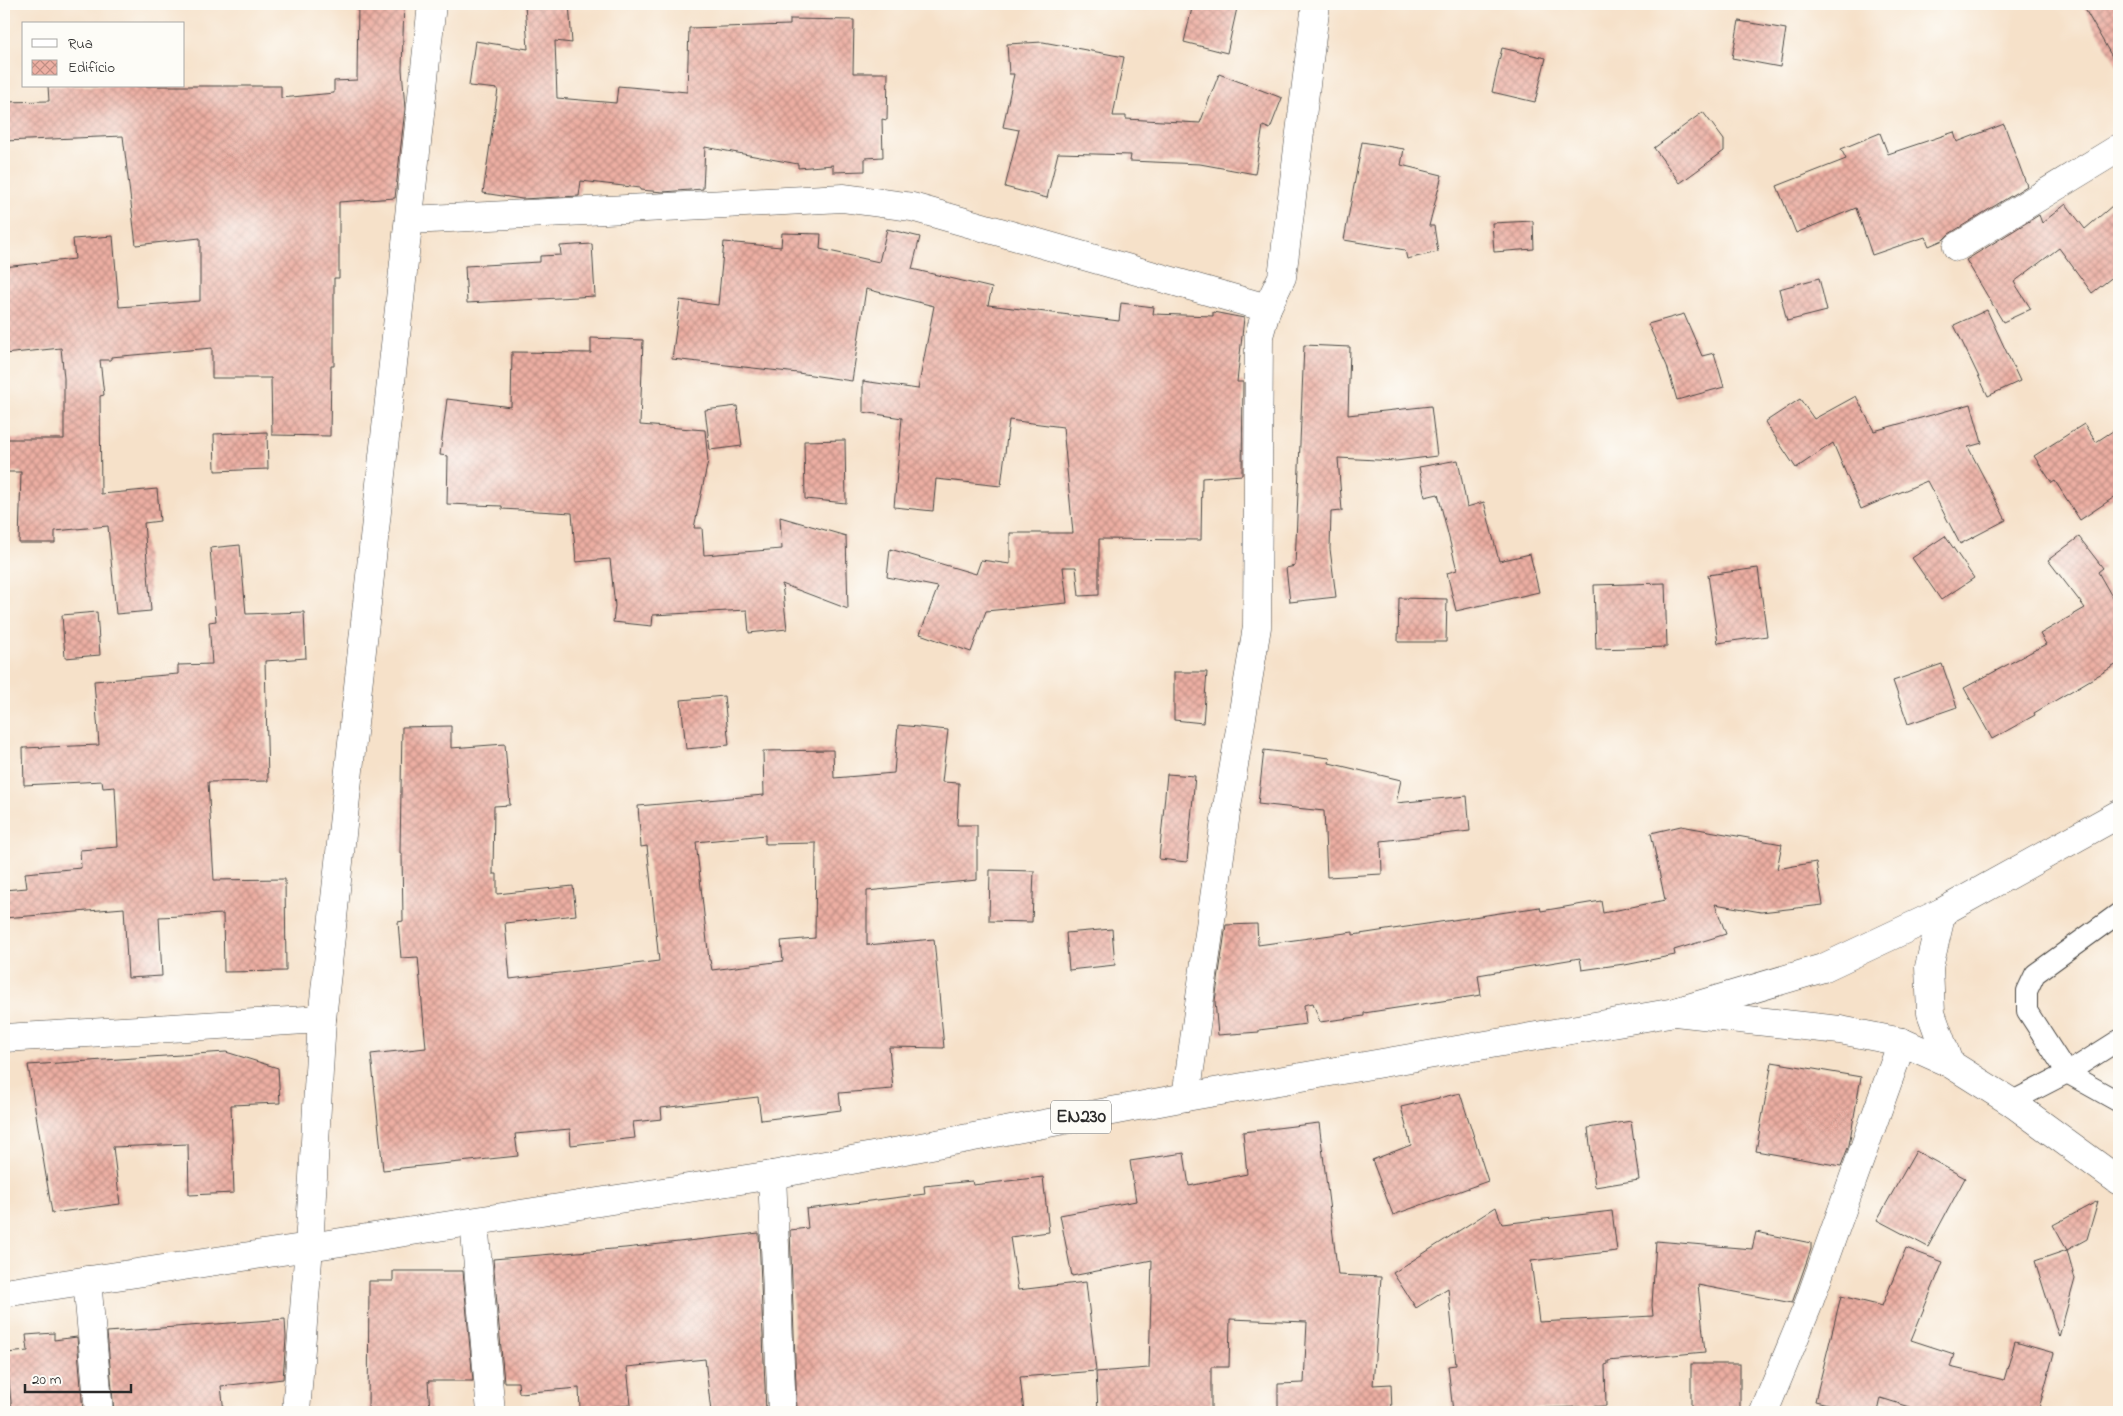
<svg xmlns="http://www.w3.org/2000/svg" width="2123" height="1416" font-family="'Indie Flower',sans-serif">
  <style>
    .building { fill: url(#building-cross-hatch); fill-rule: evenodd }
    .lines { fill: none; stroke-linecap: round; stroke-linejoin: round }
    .service-casing { stroke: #494643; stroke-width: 22 }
    .minor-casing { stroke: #494643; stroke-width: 29 }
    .tertiary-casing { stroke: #494643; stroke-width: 29 }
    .secondary-casing { stroke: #494643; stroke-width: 29 }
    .primary-casing { stroke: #494643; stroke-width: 29 }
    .service { stroke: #fff; stroke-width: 20 }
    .minor { stroke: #fff; stroke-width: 28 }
    .tertiary { stroke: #fff; stroke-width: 28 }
    .secondary { stroke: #fff; stroke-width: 28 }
    .primary { stroke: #fff; stroke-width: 28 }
    .labels { text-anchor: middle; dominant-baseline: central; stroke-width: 4; stroke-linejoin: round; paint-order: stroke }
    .shield { fill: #fdfcf7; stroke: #6a6a68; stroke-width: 1 }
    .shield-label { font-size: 19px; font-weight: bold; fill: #2b2b2b }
  </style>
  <defs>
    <pattern id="building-cross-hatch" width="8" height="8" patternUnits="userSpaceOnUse" patternTransform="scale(1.25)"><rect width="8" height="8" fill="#edafa3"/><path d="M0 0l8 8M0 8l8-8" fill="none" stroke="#c08f85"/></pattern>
  </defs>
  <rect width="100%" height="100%" fill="#fdfcf7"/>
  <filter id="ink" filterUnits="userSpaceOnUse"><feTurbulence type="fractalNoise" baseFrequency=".02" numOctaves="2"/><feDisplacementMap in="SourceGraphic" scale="10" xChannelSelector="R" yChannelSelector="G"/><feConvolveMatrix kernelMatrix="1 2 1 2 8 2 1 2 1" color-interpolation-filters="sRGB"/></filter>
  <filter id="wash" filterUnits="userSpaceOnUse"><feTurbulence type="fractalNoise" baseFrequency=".0096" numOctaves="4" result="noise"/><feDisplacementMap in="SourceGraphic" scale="20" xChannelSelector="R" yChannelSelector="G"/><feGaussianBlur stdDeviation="1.12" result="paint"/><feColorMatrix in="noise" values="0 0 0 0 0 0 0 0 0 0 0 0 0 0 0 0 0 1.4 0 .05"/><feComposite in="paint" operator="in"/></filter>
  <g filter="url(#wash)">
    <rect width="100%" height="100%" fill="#f6e1c9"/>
    <g id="blocks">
      <g class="building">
        <polygon points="358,4 404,4 402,69 405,109 395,198 339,202 339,278 334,278 334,366 331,366 330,436 272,435 271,378 212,378 212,348 111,357 111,360 100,360 104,395 100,396 101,494 157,489 160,521 144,523 151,611 116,614 108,526 55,531 55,543 19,543 21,472 4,472 4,439 64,439 64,378 61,348 4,354 4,267 75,259 73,239 113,236 119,307 200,301 200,238 136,245 123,136 4,141 4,102 49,101 48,86 281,86 281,98 334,93 334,81 357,80"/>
        <polygon points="525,4 569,4 572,43 555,41 557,98 616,103 618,86 687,92 689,28 790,25 790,19 854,20 853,73 888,73 887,120 882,119 883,157 865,158 865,171 833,172 833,165 798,168 798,164 705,147 703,189 663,192 640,190 640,188 581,181 579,196 522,199 483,193 498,89 469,86 475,41 528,49"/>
        <polygon points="1193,4 1219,4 1237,8 1227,53 1184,42"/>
        <polygon points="2082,4 2119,4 2119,69"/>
        <polygon points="1739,21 1786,29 1780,67 1732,58"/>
        <polygon points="1043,42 1124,57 1113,116 1126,116 1126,119 1200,123 1219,74 1282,98 1270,129 1263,126 1255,174 1200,164 1130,161 1131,155 1058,153 1047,198 1005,187 1019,130 1003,127 1014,74 1009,74 1007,44"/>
        <polygon points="1502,48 1546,58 1535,102 1492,92"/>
        <polygon points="1703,112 1724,140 1724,151 1680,183 1654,148"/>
        <polygon points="2004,124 2027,186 1949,234 1943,240 1929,246 1925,237 1872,255 1856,208 1796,233 1777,186 1846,159 1841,149 1880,133 1888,154 1954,132 1957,142"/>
        <polygon points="1362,142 1404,149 1401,165 1442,175 1429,226 1434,226 1438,252 1407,259 1405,250 1344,240"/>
        <polygon points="2119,200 2119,272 2092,293 2059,248 2014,282 2031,309 2003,322 1966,260 2039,215 2042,223 2066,204 2085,229"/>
        <polygon points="1533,221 1534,249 1494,252 1492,223"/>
        <polygon points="887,229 920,237 912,269 992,288 988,305 1119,321 1121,303 1154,307 1153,314 1213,316 1213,312 1244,318 1237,382 1243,382 1242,475 1202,478 1201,540 1099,539 1099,595 1079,596 1076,567 1063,567 1067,603 986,611 971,652 920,634 938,587 887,577 890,549 976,574 981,560 1010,564 1010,533 1073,533 1063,427 1009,420 1001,486 936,479 933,511 894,507 902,418 863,412 863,381 918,389 934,306 866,289 852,381 798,373 672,359 680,300 718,305 724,242 781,247 782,233 821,234 820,249 879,262"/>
        <polygon points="592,244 595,296 467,303 465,266 540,262 540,256 561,255 560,246"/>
        <polygon points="1819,278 1827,311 1787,321 1779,289"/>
        <polygon points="1987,310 2020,381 1988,396 1954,325"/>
        <polygon points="1684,314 1702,356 1714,353 1724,387 1677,400 1667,366 1648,324"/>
        <polygon points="591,338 643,340 640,425 705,430 708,461 694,528 702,528 704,555 782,549 780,517 846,536 848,609 782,584 787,629 749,633 747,610 653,615 652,626 613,622 615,606 610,559 576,562 572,513 502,509 502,506 447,504 448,456 440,455 447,399 511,407 512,352 591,353"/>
        <polygon points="1304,345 1350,347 1348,415 1431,406 1437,456 1396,461 1338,458 1342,511 1331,512 1330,549 1336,597 1290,602 1286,568 1295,566"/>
        <polygon points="1856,396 1874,431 1971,404 1982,443 1968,447 2006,520 1960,544 1927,481 1861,509 1833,443 1796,468 1765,422 1800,399 1814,419"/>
        <polygon points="737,406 742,446 710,450 705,410"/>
        <polygon points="2084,424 2096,442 2119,427 2119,494 2080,520 2055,481 2052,483 2034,456"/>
        <polygon points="267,432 268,469 215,471 214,434"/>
        <polygon points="845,440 846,503 805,499 804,441"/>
        <polygon points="1458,460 1467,507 1484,502 1499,561 1530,554 1539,592 1456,611 1447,573 1457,570 1438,494 1425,497 1419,467"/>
        <polygon points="1945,536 1974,578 1941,600 1912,558"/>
        <polygon points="2079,537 2103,568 2098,572 2119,609 2119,663 2034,713 2035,715 1992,739 1964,688 2046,644 2040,634 2085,608 2048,560"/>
        <polygon points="240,545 246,614 304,612 306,658 265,661 268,781 208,782 214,880 285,879 286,971 224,972 223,914 159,917 162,976 128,978 124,908 4,918 4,890 27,888 25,873 81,868 80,850 118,847 115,787 103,788 102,781 24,785 23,748 99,745 94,681 178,674 178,665 212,664 209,622 216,621 210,548"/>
        <polygon points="1758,568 1767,636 1718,643 1708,575"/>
        <polygon points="1665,583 1667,647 1596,649 1594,585"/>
        <polygon points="1399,598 1447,599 1446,642 1398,642"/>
        <polygon points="97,612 100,655 65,658 62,615"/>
        <polygon points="1942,664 1957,707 1908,724 1893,681"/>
        <polygon points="1174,672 1207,672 1203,723 1174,720"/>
        <polygon points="724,696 729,745 686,749 681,700"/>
        <path d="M 898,725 L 948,730 L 942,782 L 959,783 L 957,825 L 977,825 L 977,880 L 867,891 L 867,945 L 934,939 L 944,1048 L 889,1047 L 893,1089 L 839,1093 L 841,1110 L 761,1120 L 758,1097 L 661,1108 L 662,1119 L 633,1122 L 635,1138 L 571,1145 L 570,1129 L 515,1134 L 518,1156 L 383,1170 L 371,1054 L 426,1048 L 418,957 L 401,958 L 398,922 L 403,921 L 402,853 L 400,853 L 402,727 L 451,726 L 451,748 L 505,744 L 510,805 L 494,806 L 493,874 L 497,874 L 497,894 L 573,886 L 576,915 L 505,923 L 510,979 L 659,961 L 647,846 L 641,847 L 638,806 L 764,795 L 763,751 L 833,750 L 834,778 L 894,773 ZM 765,835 L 765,844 L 816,843 L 815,938 L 781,941 L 783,961 L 712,970 L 710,960 L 709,960 L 696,842 Z"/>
        <polygon points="1264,750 1330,758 1329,763 1401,780 1396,803 1467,796 1470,831 1381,841 1382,874 1327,877 1324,811 1258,804"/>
        <polygon points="1167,774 1195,776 1187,862 1159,859"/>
        <polygon points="1681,826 1782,844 1777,869 1816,862 1823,905 1761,912 1715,904 1726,934 1674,950 1675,955 1625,965 1624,964 1582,970 1580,958 1478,975 1481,995 1364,1013 1364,1016 1320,1022 1313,1003 1304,1005 1306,1024 1259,1030 1259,1032 1218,1035 1215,1001 1226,925 1257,924 1258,945 1353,932 1353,935 1540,907 1541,911 1601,901 1603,913 1665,900 1651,833"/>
        <polygon points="990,870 1034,871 1032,922 989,921"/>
        <polygon points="1112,929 1115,965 1069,970 1066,933"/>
        <polygon points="226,1052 278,1068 280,1103 231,1105 234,1193 189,1195 188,1144 113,1147 120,1204 52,1213 28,1065"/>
        <polygon points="1772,1062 1861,1077 1849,1145 1841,1166 1756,1151"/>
        <polygon points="1460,1093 1488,1181 1393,1215 1372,1160 1411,1145 1401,1107"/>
        <polygon points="1631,1121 1639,1180 1595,1187 1588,1128"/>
        <polygon points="1319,1123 1338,1275 1381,1277 1373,1385 1391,1384 1392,1412 1278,1412 1278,1384 1304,1383 1307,1322 1230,1319 1229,1367 1211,1367 1211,1412 1157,1412 1157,1408 1098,1411 1096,1372 1149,1368 1152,1260 1072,1276 1060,1215 1136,1201 1130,1161 1184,1153 1189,1186 1247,1174 1243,1132"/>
        <polygon points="1916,1151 1965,1178 1928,1247 1877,1220"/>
        <polygon points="1043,1177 1049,1232 1010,1237 1018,1290 1086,1282 1096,1371 1020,1377 1024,1412 797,1412 790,1230 808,1228 806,1209 925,1194 924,1186 972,1181 973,1185"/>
        <polygon points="2098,1201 2087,1239 2067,1250 2053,1225"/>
        <polygon points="1496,1207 1502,1224 1612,1211 1617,1251 1531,1261 1539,1322 1653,1316 1652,1305 1656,1241 1752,1249 1756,1232 1811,1243 1811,1249 1792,1303 1698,1285 1705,1352 1608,1361 1608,1364 1605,1365 1606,1406 1522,1409 1522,1412 1453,1412 1448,1366 1456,1365 1448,1288 1416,1308 1393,1273"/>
        <polygon points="759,1233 766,1412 711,1412 705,1359 627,1367 631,1405 580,1409 579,1388 519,1393 518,1382 504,1382 493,1259 625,1248"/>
        <polygon points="1906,1248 1943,1262 1911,1340 1954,1354 1950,1367 2004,1380 2015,1342 2054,1353 2038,1412 1926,1412 1881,1398 1878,1412 1863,1412 1815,1401 1841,1296 1882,1306"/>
        <polygon points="2067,1250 2075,1279 2059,1337 2035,1261"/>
        <polygon points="393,1271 463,1271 473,1381 428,1381 430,1412 368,1412 369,1281 393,1281"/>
        <polygon points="285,1319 286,1338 283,1379 221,1386 224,1412 114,1412 107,1332"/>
        <polygon points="54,1333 54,1340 77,1337 83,1412 12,1412 6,1353 28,1351 26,1335"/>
        <rect x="1691" y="1364" width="49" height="46"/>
      </g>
    </g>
  </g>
  <g filter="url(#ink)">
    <use href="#blocks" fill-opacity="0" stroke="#494643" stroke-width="1"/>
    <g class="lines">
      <g class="service-casing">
        <g id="service">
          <polyline points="2119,913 2035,974 2027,991 2027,1011 2067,1073 2119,1102"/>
          <polyline points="2011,1102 2067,1073 2119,1040"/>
        </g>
      </g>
      <g class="minor-casing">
        <g id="minor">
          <polyline points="410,220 843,198 912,207 1267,308"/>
          <polyline points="1957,247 2119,148"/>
          <polyline points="4,1038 322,1019"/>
          <polyline points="1186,1097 1226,813 1257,627 1259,336 1267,308 1282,277 1316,4"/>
          <polyline points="772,1175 782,1412"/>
          <polyline points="474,1222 491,1412"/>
          <polyline points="87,1280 99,1412"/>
          <polyline points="296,1412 309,1247"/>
          <polyline points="1764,1412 1807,1308 1902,1042"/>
        </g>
      </g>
      <g class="tertiary-casing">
        <polyline id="tertiary" points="309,1247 322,1019 432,4"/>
      </g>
      <g class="secondary-casing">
        <polyline id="secondary" points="1675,1012 1840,1030 1902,1042 1949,1063 2011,1102 2119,1181"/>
      </g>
      <g class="primary-casing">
        <g id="primary">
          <polyline points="1942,912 1929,967 1931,1013 1949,1063"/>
          <polyline points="4,1293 309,1247 772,1175 1186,1097 1675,1012 1823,968 1942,912 2119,814"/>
        </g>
      </g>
      <use href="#service" class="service"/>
      <use href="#minor" class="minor"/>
      <use href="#tertiary" class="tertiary"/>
      <use href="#secondary" class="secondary"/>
      <use href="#primary" class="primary"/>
    </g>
  </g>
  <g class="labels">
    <rect class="shield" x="1051" y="1100.5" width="60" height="33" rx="4"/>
    <g class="shield-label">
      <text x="1081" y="1117">EN230</text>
    </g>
  </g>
  <rect width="2123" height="1416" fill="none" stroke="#fdfcf7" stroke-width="20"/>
  <rect x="22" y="22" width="162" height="65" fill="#fdfcf7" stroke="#a9a8a5"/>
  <rect x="32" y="39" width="25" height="8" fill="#ffffff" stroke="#a9a8a5"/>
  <text x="68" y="48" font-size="15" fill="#2b2b2b">Rua</text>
  <rect x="32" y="60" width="25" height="15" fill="url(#building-cross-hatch)" stroke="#a9a8a5"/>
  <text x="68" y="72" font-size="15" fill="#2b2b2b">Edifício</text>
  <path d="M25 1384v8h106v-8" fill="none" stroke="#2b2b2b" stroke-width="2.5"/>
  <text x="32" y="1384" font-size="15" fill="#2b2b2b" stroke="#fdfcf7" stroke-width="4" paint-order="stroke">20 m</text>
</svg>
